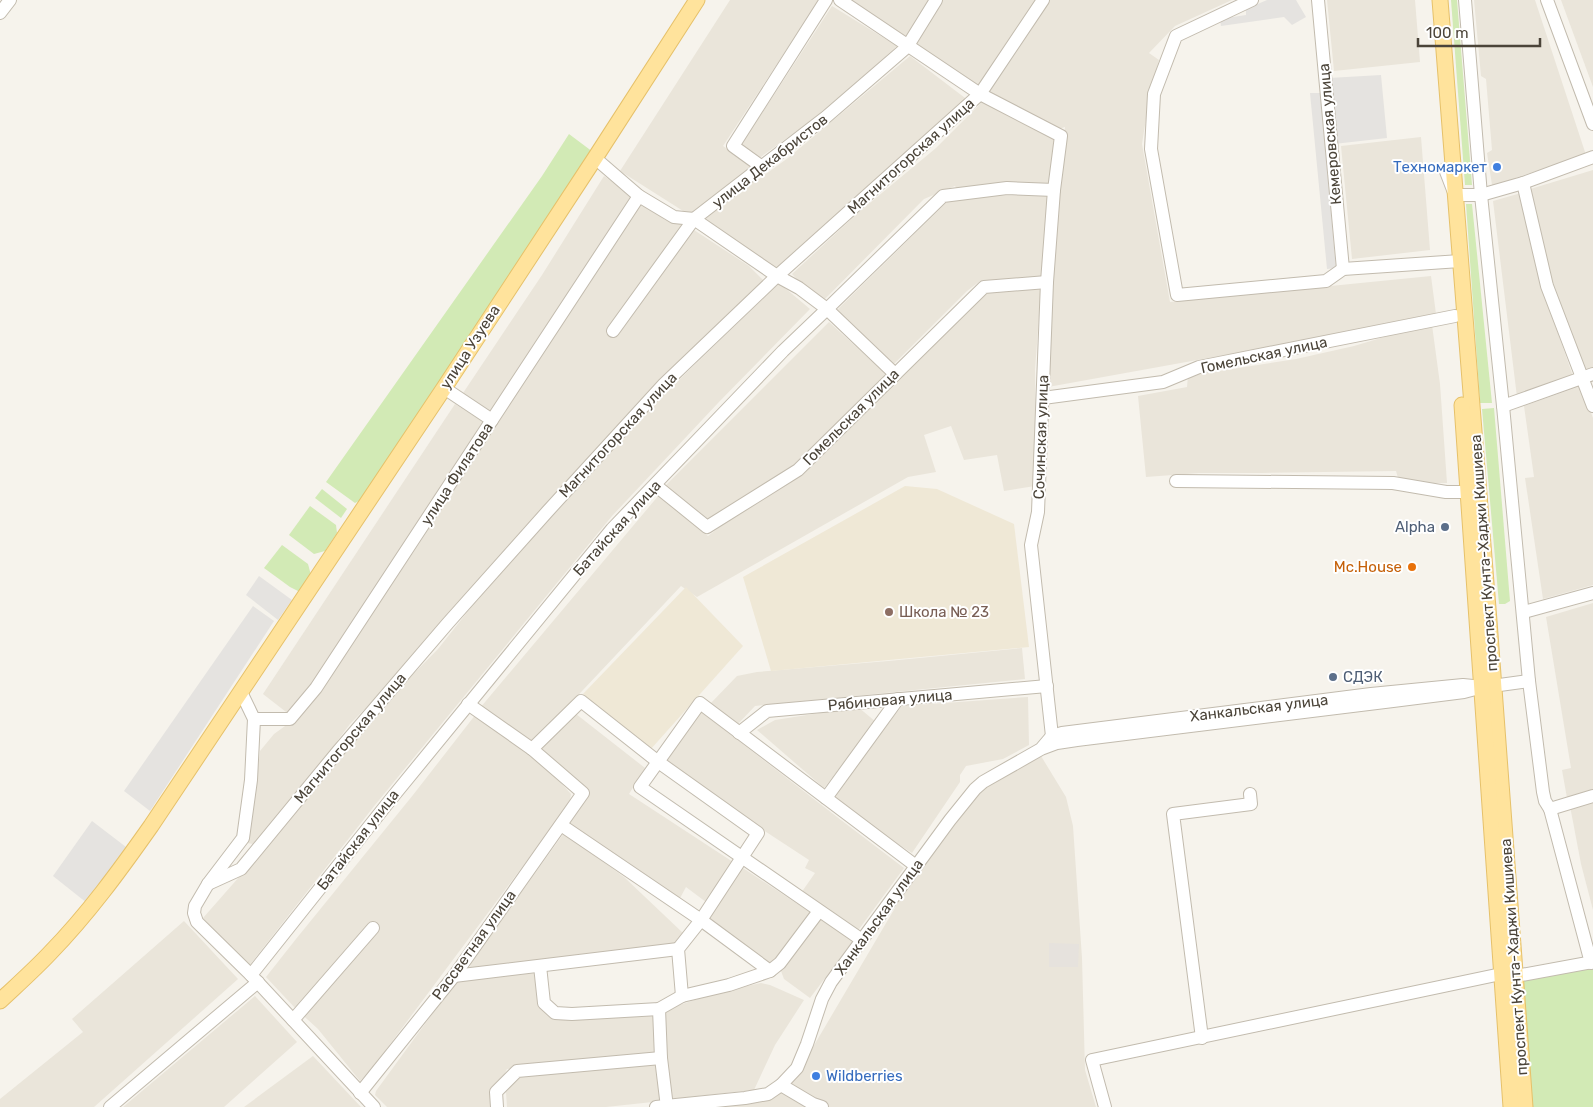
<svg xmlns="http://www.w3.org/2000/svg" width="1593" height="1107" font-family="Rubik,sans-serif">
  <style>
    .residential { fill: #eae5da }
    .industrial { fill: #e6e2dd }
    .education { fill: #efe8d6 }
    .green { fill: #d2eab5 }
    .parking { fill: #e5e3e0 }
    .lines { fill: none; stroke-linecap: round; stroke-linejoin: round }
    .minor-casing { stroke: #c2bbae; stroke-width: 14 }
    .major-casing { stroke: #e6c16a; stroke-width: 17 }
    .minor { stroke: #fff; stroke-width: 12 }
    .major { stroke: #ffe39c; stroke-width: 15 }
    .shop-dot { fill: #3f7fe0; stroke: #fff; stroke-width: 2 }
    .service-dot { fill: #5c6f8a; stroke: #fff; stroke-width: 2 }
    .food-dot { fill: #e8710a; stroke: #fff; stroke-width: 2 }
    .education-dot { fill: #8d6e63; stroke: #fff; stroke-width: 2 }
    .labels { text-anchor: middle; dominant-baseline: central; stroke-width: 4; stroke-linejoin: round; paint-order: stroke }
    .street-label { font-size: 15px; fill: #4b4439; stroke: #fff }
    .shop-label { font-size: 15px; fill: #366cbe; stroke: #fff; text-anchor: end }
    .service-label { font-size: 15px; fill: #4e5e75; stroke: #fff; text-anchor: end }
    .food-label { font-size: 15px; fill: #c56008; stroke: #fff; text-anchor: end }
    .education-label { font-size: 15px; fill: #785e54; stroke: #fff; text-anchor: start }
  </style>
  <rect width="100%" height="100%" fill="#f6f3ec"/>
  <g class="residential">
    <polygon points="730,0 819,0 723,146 753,166 715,195 691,216 620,171"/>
    <polygon points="849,0 929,0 906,38"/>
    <polygon points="943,0 1037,0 980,87 915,43"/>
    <polygon points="1050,0 1232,0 1175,26 1149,53 1159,60 1150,93 1142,144 1170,302 1431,276 1436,314 1380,327 1048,387 1053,268 1065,127 1056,130 1048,188 957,189 955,186 924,199 824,300 806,289 792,274 859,212 936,148 979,105"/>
    <polygon points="1327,0 1415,0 1420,62 1334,71"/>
    <polygon points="1474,0 1535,0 1586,155 1515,178 1511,181 1492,185 1487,153 1492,150 1486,79 1481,76"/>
    <polygon points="1561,0 1593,0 1593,87"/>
    <polygon points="832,6 897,46 864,76 808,123 758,159 740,145 770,101"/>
    <polygon points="910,56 969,101 777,272 702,220 757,177 759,179 788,158"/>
    <polygon points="1421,137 1430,250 1352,259 1341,146"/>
    <polygon points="1593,170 1593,370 1584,373 1555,298 1527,190"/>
    <polygon points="604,176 635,197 491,416 461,396 542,275"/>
    <polygon points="1521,193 1540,282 1574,379 1517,397 1493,201"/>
    <polygon points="1048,195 1042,277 980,281 967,291 893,365 836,311 950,199 957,196"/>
    <polygon points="641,200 665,220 682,223 694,230 749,266 763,280 677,364 616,427 586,460 560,493 391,683 350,724 259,845 247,843 255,795 260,751 274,734 292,721 344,654 415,550"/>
    <polygon points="779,283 810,309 718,403 612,516 375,805 249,966 214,932 203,918 269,843 366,722 438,649 480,596 612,445"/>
    <polygon points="1041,289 1035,370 1036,453 1035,486 1004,491 997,455 964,460 951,426 924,435 936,472 908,477 697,597 681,586 534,742 526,737 523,740 480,708 659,495 708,536 848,427 919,360 989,291"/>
    <polygon points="829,322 886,374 795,466 710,521 697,513 665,486"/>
    <polygon points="1432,325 1440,384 1447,483 1433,483 1398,478 1396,471 1261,473 1199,473 1146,477 1138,396 1187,387 1188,376 1296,359 1354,346 1411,329"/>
    <polygon points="1581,386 1593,418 1593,585 1543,599 1525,478 1534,477 1524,406"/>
    <polygon points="455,404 482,421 482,425 428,513 290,715 263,694"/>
    <polygon points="1593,603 1593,791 1567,798 1562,770 1571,768 1546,617"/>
    <polygon points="1022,648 1025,679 755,706 736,726 710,704 737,676 757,672 888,661"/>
    <polygon points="1028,697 1029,745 1003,759 966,766 960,775 960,782 912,853 865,823 831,797 902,706"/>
    <polygon points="858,707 876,722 824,788 757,730 775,720"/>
    <polygon points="700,711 841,820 904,868 857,932 801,893 815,873 805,868 809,860 745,818 665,760"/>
    <polygon points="476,714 548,769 571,794 570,800 546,835 373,1067 360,1081 318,1029 296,1009 266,977 296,939 413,795"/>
    <polygon points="576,714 645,768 629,794 733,862 706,902 686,887 679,900 569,823 590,793 545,755 542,747"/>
    <polygon points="1041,756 1066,797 1073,826 1082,958 1085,1070 1096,1107 656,1107 745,1098 793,1081 915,874 941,844 983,787"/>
    <polygon points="1593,800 1593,910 1581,864 1570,806"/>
    <polygon points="564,833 624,877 683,933 676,944 480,969 470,967 471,962"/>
    <polygon points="740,866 853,941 810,998 784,979 781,971 710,923 713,907"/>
    <polygon points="184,921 238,979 94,1107 0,1107 0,1099 83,1032 72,1019"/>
    <polygon points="537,973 542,1004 553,1020 656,1016 659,1055 507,1069 500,1083 492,1107 387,1107 375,1095 376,1091 457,980"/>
    <polygon points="761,983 770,985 804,1000 775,1045 754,1090 670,1099 663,1016 667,1009 719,992"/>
    <polygon points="255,996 297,1042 224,1107 123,1107"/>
    <polygon points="313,1056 361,1107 244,1107"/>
    <polygon points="659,1061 662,1101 606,1107 507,1107 506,1092 520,1075"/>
  </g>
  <polygon class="industrial" points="1049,943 1079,944 1078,967 1049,967"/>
  <g class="education">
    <polygon points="905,486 937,489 1014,524 1029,647 771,671 743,577"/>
    <polygon points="686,587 743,646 650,750 583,694"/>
  </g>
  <g class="green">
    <polygon points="1451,0 1457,0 1472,185 1465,185"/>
    <polygon points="569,134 593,152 367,497 355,503 326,482 542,176"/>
    <polygon points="1466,204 1472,204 1492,403 1480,403"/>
    <polygon points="1494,408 1510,601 1505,604 1499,604 1482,409"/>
    <polygon points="322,489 347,509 341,518 315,498"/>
    <polygon points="310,506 336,525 337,533 325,551 314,554 289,535"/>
    <polygon points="282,545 308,564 312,579 302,593 290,587 264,568"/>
    <polygon points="1593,966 1593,1107 1529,1107 1521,984 1527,979"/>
  </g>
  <g class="parking">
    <polygon points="1267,0 1296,0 1306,17 1292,25 1284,17 1221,26 1220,19 1246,15 1246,9"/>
    <polygon points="1381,75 1387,138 1334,144 1329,78"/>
    <polygon points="1310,93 1320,93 1336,268 1327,269"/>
    <polygon points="259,576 292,600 278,620 246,595"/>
    <polygon points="253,606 274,621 150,811 124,791"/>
    <polygon points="92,821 126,847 87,903 53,876"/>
  </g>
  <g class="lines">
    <g class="minor-casing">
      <g id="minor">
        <polyline points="840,0 980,94 1061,136 1054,190 1047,282 1038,512 1031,545 1052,736"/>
        <polyline points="1252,0 1176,36 1154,94 1151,149 1177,295 1326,281 1343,269 1460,261"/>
        <polyline points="1318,0 1343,269"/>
        <polyline points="1465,0 1481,195 1503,406 1529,681 1543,792 1545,801 1550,809 1593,796"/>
        <polyline points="1547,0 1593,124"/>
        <polyline points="0,13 10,0"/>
        <polyline points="595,158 639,196 674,217 694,219 777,276 799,288 827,309 895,374"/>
        <polyline points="762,167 733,146 826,0"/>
        <polyline points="1445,169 1455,195 1481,195 1523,183 1593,157"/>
        <polyline points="1523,183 1547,286 1593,406"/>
        <polyline points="613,331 694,219 826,117 907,47 936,0"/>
        <polyline points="444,388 492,420"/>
        <polyline points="1043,398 1163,382 1199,367 1455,316"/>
        <polyline points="1503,406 1593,374"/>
        <polyline points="1176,481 1393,483 1446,492 1468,492 1471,500"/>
        <polyline points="655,485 707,527 798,470 984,287 1047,282"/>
        <polyline points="1524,612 1593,593"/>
        <polyline points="1485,687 1529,681"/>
        <polyline points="241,692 254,719 251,780 243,838 208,884 195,906 194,913 197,922 251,975 374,1107"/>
        <polyline points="254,719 290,719 316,688 639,196"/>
        <polyline points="739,733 767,711 1047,686"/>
        <polyline points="532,749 581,701 657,761 758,833 701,920 678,949 682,996"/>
        <polyline points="826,798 898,699"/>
        <polyline points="1550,809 1591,963"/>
        <polyline points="561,825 701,920 770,971"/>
        <polyline points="208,884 241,869 339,750 448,623 547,512 664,384 777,276 980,94 1043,0"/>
        <polyline points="862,940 640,787 700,703 916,866"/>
        <polyline points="540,966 544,1003 555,1013 572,1014 659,1009 682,996 729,985 770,971 780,963 819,911"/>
        <polyline points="251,975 391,799 612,529 783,351 827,309 943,196 1007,188 1054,190"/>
        <polyline points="454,976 678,949"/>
        <polyline points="659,1009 661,1058 667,1107"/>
        <polyline points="293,1020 373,928"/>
        <polyline points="1202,1038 1173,814 1251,804 1250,794"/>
        <polyline points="781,1085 813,1104 822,1107"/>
        <polyline points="360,1093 454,976 583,793 532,749 468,704"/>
        <polyline points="110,1107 258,982"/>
        <polyline points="497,1107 496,1092 517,1071 661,1058"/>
        <polyline points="656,1107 745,1098 768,1094 781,1085 797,1068 807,1044 822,999 831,982 950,820 975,789 983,782 1041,749 1057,743 1077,740 1393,701 1464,692 1483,687 1463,685 1371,694 1062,733 1052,736 1041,749"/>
        <polyline points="1105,1107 1092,1060 1501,974 1516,976 1593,962"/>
      </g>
    </g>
    <g class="major-casing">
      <g id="major">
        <polyline points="1440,0 1489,621 1525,1107"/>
        <polyline points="1462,405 1511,1107"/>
        <path d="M 0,1001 C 17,985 34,970 50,953 C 88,914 120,870 151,826 L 444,388 L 595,158 L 697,0"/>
      </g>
    </g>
    <use href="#minor" class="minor"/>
    <use href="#major" class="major"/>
  </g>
  <g class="shop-dot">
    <circle cx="1497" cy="167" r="5"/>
    <circle cx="816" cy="1076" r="5"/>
  </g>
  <g class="service-dot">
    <circle cx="1445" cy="527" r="5"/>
    <circle cx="1333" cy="677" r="5"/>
  </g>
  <circle class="food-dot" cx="1412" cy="567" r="5"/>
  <circle class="education-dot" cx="889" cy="612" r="5"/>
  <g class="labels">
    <g class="street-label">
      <text transform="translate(1330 134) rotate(-95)">Кемеровская улица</text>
      <text transform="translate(911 156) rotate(-42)">Магнитогорская улица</text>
      <text transform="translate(770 161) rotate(-38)">улица Декабристов</text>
      <text transform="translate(470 347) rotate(-57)">улица Узуева</text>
      <text transform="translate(1264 355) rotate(-12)">Гомельская улица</text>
      <text transform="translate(851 417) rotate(-45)">Гомельская улица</text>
      <text transform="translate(618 435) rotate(-47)">Магнитогорская улица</text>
      <text transform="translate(1041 437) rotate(-88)">Сочинская улица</text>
      <text transform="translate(457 474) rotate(-57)">улица Филатова</text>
      <text transform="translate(617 528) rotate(-48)">Батайская улица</text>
      <text transform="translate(1484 553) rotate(-94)">проспект Кунта-Хаджи Кишиева</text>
      <text transform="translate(890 700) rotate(-5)">Рябиновая улица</text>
      <text transform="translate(1259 708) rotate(-7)">Ханкальская улица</text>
      <text transform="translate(350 738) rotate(-50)">Магнитогорская улица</text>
      <text transform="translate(358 840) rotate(-52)">Батайская улица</text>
      <text transform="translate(879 917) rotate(-54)">Ханкальская улица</text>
      <text transform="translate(474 945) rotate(-54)">Рассветная улица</text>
      <text transform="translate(1514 957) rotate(-94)">проспект Кунта-Хаджи Кишиева</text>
    </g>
    <g class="shop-label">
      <text x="1487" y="167">Техномаркет</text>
      <text x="826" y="1076" text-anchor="start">Wildberries</text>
    </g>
    <g class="service-label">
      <text x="1435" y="527">Alpha</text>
      <text x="1343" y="677" text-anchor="start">СДЭК</text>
    </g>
    <g class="food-label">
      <text x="1402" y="567">Mc.House</text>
    </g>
    <g class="education-label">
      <text x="899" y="612">Школа № 23</text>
    </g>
  </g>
  <path d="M1418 38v8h122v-8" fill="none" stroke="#4b4439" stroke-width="2.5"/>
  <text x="1426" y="38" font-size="15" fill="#4b4439" stroke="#ffffff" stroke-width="4" paint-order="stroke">100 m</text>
</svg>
